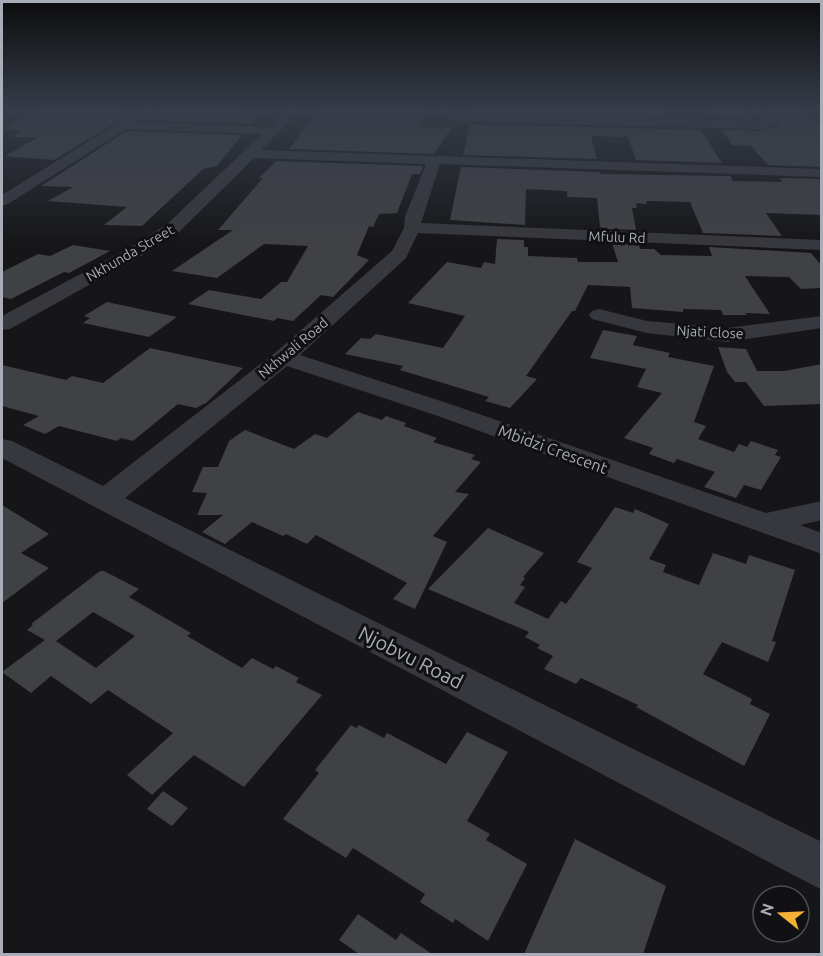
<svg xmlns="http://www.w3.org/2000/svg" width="823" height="956" font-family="Ubuntu,sans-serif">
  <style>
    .building { fill: #404145; fill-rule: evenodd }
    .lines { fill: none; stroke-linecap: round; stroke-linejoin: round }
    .minor { fill: #37383d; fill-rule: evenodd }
    .labels { text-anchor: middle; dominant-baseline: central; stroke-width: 6; stroke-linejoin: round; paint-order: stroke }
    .far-street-label { font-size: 14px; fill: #a8adb8; stroke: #111113 }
    .street-label { font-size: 16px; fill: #a8adb8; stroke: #111113 }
    .near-street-label { font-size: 20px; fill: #a8adb8; stroke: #111113 }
  </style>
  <rect width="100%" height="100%" fill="#161618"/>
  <g class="building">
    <polygon points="41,110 104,110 134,111 54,160 5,156 39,137 12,137 22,130 3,129"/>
    <polygon points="168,110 217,110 262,111 251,124 143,120 155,111"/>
    <polygon points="319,110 426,110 419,127 451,128 434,154 289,149"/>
    <polygon points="473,110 666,110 669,117 472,112"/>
    <polygon points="710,110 746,110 755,119 715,118"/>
    <polygon points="765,110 797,110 822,125 822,167 768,165 751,146 732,145 723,130 764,131 780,124"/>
    <polygon points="470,124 701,130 722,163 636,160 628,137 591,136 597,159 463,155"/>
    <polygon points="127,131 242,135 217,166 203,169 142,226 104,225 127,207 48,201 73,187 41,186"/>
    <polygon points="276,161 423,166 420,174 412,174 397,213 379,214 373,227 369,226 357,255 369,260 333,297 321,295 293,321 277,318 274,321 188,304 209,290 261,299 281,282 287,282 308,246 264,244 217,278 172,271 233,230 218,230 263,178 259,178"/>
    <polygon points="461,167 600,172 601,174 730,176 733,181 783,182 779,178 822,179 822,215 766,213 782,236 703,233 690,202 647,201 646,204 636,203 637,208 632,208 636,230 606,229 600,227 597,198 567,197 567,191 526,189 525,225 450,220"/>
    <polygon points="497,239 524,240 524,247 528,247 528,256 577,258 578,262 618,262 612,243 639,245 640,249 654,249 661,255 712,256 709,247 811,253 822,266 822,288 801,289 789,277 745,276 770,314 745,313 747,315 723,315 721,310 683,309 683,312 632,308 630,287 588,285 575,311 572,311 526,376 537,379 510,408 485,401 489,397 400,370 403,366 345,354 361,338 370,339 376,334 443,348 465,316 408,303 447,262 481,268 484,262 495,264"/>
    <polygon points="73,245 110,251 69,273 64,272 11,299 2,297 2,272 38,254 50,256"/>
    <polygon points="107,302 177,317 149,337 83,323 90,318 84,316"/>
    <polygon points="603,330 637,336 633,345 670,353 668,357 714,366 694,422 706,426 698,439 734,452 739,444 747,447 751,441 778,450 775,455 781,457 761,490 744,485 736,498 704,487 715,472 677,459 674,463 649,454 653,448 624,438 662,393 637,387 646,369 590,358"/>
    <polygon points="718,347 746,349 757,371 784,371 822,364 822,404 764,406 746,382 735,382 727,372"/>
    <polygon points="150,348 243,368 206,403 196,408 178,404 133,441 121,438 117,441 59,426 45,434 23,425 39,416 2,406 2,365 66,380 72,376 103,383"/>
    <polygon points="358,412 382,420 386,416 406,423 404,426 437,438 433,442 475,455 471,459 481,462 455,492 469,494 433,536 447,542 415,609 393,599 407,583 316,535 307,544 286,534 283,536 252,522 225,544 202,532 223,515 197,515 207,493 192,492 203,467 218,467 229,441 245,430 294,449 315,434 327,438"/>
    <polygon points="2,505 49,534 21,553 49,568 2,603"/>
    <polygon points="615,507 633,513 635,509 669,524 649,559 666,565 663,572 699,585 713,553 746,564 749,555 795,570 772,641 776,642 768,662 722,642 703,674 752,699 750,704 770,714 744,766 636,707 638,705 581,678 576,684 544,669 553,656 537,648 540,645 525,637 529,632 428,589 488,528 544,553 523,577 525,578 520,585 525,587 514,603 548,619 561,601 566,604 592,568 577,562"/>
    <path d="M 100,571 L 104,571 L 139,589 L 129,597 L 191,633 L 187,636 L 242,668 L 252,658 L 273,669 L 276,666 L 299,678 L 296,682 L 322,695 L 244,787 L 194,755 L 152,795 L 127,775 L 173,733 L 108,690 L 91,704 L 51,676 L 31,693 L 2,672 L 45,640 L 27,630 L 33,625 L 31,624 ZM 93,612 L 135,636 L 96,668 L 56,641 Z"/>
    <polygon points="351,725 356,728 359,725 384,738 387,733 446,764 467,732 508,752 467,821 490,834 486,840 527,864 488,941 455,919 453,923 420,902 425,894 353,848 346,858 283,819 319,773 315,770"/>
    <polygon points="163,791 188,808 172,826 147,809"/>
    <polygon points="575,839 666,886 643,954 524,954"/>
    <polygon points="358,914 396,940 401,933 432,954 359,954 339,940"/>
  </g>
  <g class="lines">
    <g class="minor">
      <polygon points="139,110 153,110 136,122 270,127 288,110 300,110 261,150 822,169 822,177 440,164 421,223 822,240 822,250 418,233 406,258 300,355 453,405 766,513 822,501 822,520 800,525 822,533 822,554 435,415 287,366 125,498 822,842 822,890 2,458 2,439 12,441 103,486 276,352 392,251 404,228 405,217 426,164 254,158 178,233 141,256 10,329 2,330 2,316 129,248 166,225 262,134 126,129 8,204 2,206 2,195"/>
      <polygon points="440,110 452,110 453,112 463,114 762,121 748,110 761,110 778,123 764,129 463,122 444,117"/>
      <polygon points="599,309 647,321 727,328 822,316 822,328 727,342 647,333 592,319 589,315 592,311"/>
    </g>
  </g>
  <linearGradient id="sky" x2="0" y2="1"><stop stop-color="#0c0c0d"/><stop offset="0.45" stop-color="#363c48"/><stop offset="1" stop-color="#363c48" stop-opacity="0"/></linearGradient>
  <rect width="823" height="244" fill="url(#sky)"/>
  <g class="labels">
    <g class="far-street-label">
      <text transform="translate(617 237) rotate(2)">Mfulu Rd</text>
      <text transform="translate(130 253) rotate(-30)">Nkhunda Street</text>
      <text transform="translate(710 332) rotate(3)">Njati Close</text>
      <text transform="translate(293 348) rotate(-40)">Nkhwali Road</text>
    </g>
    <g class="street-label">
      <text transform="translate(553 449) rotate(20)">Mbidzi Crescent</text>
    </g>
    <g class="near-street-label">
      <text transform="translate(411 657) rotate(27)">Njobvu Road</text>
    </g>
  </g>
  <rect width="823" height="956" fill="none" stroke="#a8adb8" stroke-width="6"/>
  <g transform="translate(781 914) rotate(288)"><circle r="28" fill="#111113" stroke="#4d4f55" stroke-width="1.5"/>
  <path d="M0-4.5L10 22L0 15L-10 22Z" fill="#f2b134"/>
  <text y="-9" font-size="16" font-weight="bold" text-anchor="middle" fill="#a8adb8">N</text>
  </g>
</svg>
